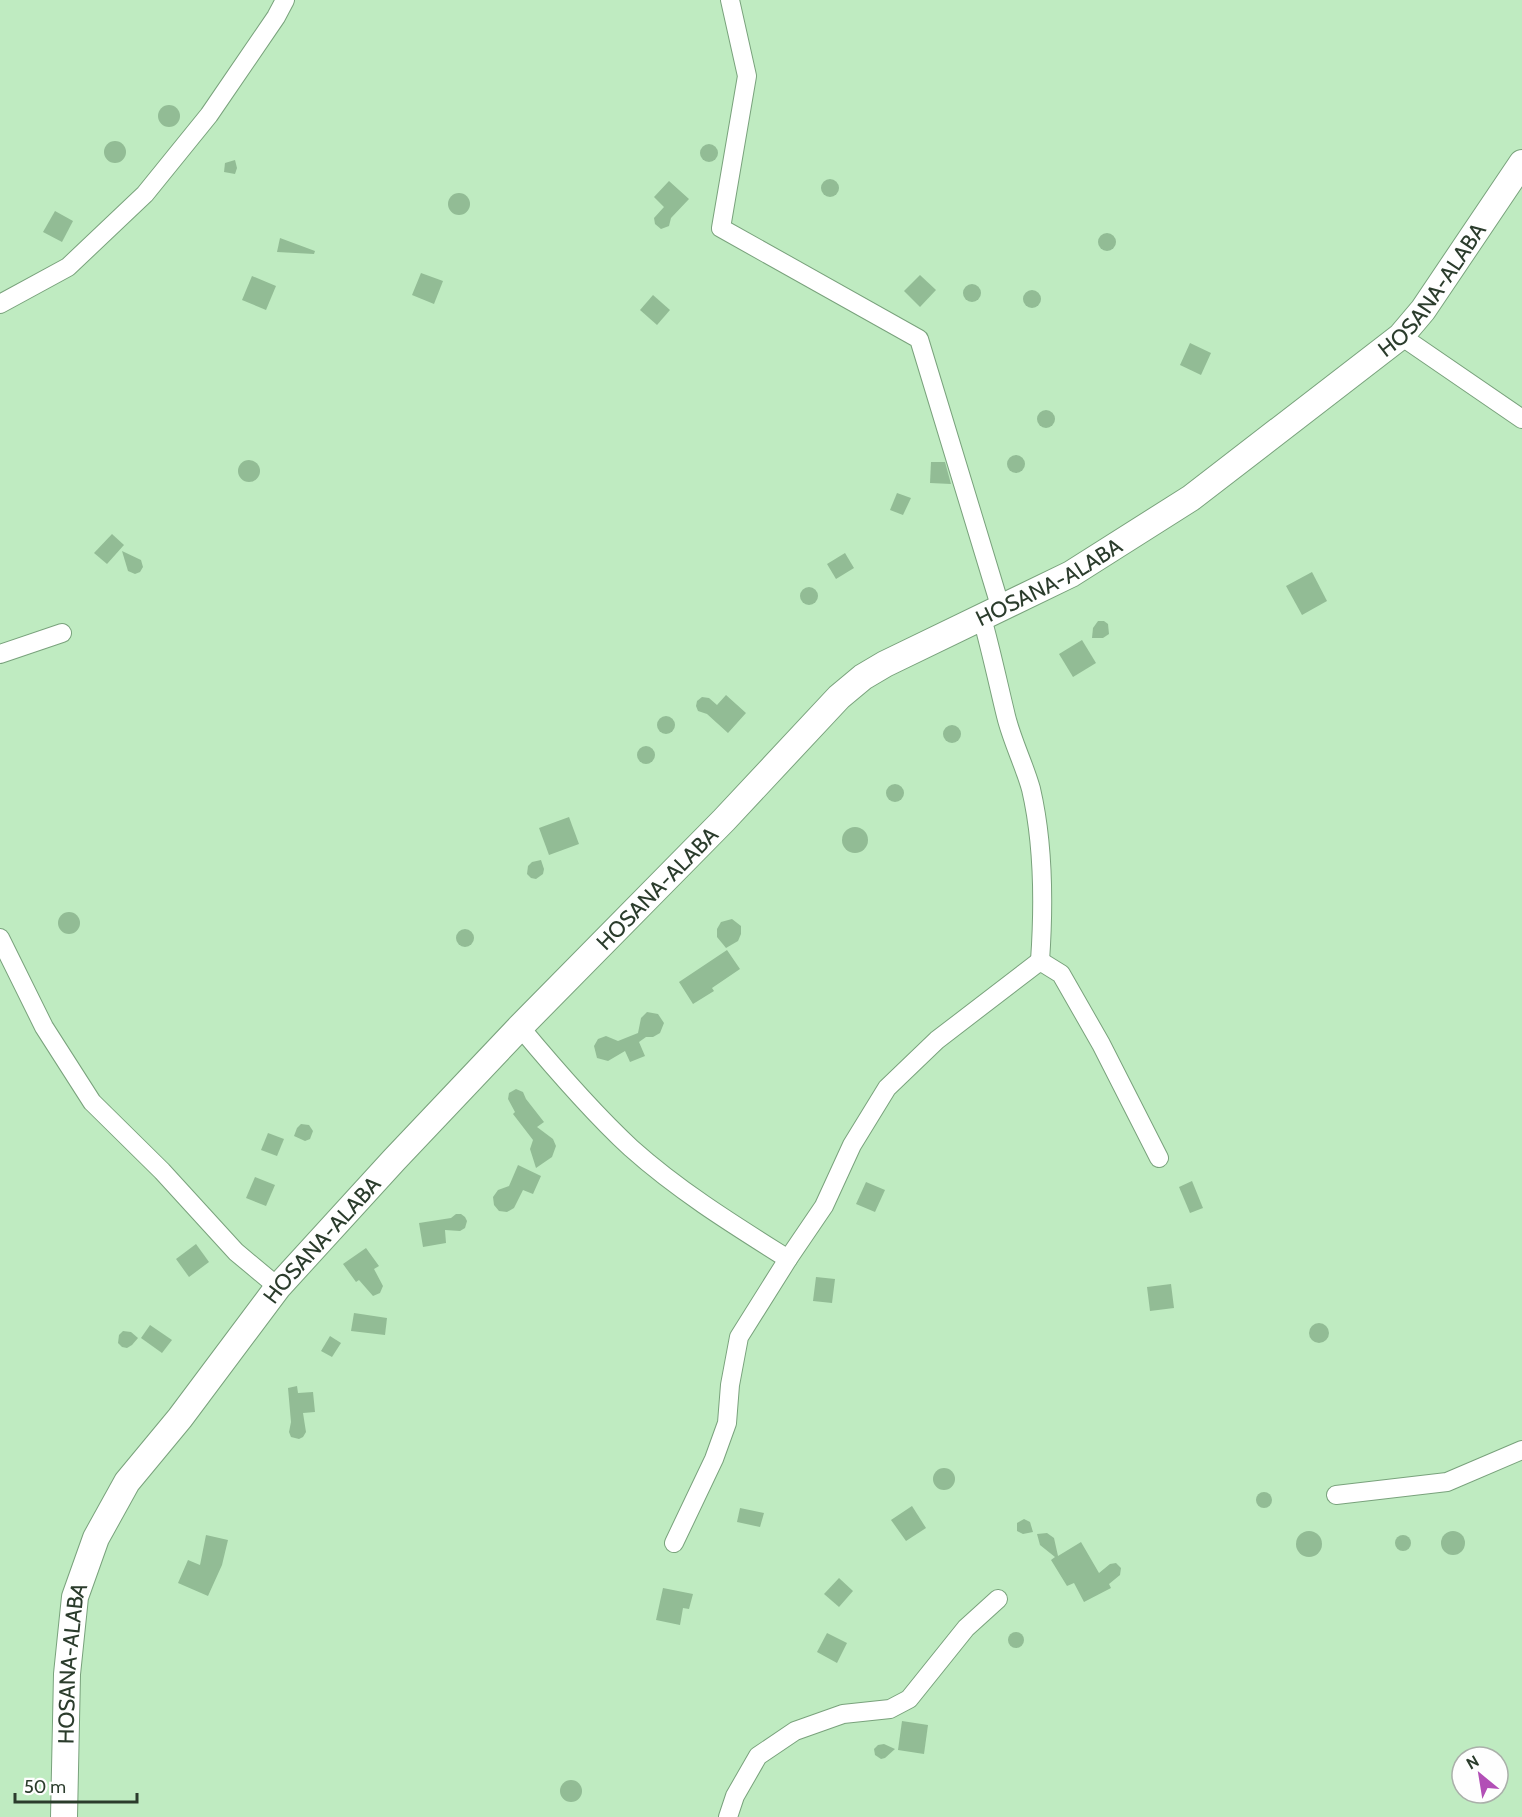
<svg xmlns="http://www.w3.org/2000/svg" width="1522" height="1817" font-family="Cabin,sans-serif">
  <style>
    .building { fill: #92bc95 }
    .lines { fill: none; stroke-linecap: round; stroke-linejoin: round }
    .minor-casing { stroke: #79a27c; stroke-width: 20 }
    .secondary-casing { stroke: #79a27c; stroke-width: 28 }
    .minor { stroke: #fff; stroke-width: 18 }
    .secondary { stroke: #fff; stroke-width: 26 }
    .labels { text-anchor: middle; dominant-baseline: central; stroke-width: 5; stroke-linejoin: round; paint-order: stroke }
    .street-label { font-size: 22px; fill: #2b3c2c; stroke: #fefefe }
  </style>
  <rect width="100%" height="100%" fill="#bfebc1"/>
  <g class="building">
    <circle cx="169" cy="116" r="11"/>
    <circle cx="115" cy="152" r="11"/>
    <circle cx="709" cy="153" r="9"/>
    <polygon points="235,160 237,168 235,174 224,172 225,163"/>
    <circle cx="830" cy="188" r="9"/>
    <polygon points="669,181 689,199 671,218 669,226 661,229 655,224 654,218 664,207 654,197"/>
    <circle cx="459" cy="204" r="11"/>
    <polygon points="55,211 73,221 62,242 43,232"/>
    <circle cx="1107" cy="242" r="9"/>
    <polygon points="280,238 315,251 314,254 277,252"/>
    <polygon points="421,273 443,281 434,304 412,295"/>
    <polygon points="920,275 936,290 920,307 904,291"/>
    <polygon points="252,276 276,286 266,310 242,300"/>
    <circle cx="972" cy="293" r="9"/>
    <circle cx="1032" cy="299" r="9"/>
    <polygon points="653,295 670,310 657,325 640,310"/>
    <polygon points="1190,343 1211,353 1201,375 1180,365"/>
    <circle cx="1046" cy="419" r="9"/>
    <circle cx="1016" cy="464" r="9"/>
    <circle cx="249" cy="471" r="11"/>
    <polygon points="931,462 945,462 951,484 930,483"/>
    <polygon points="897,493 911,498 903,515 890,510"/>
    <polygon points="112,534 124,545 107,564 94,553"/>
    <polygon points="122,551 141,560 143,567 140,572 135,574 128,571"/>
    <polygon points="845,553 854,568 836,579 827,564"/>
    <polygon points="1312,572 1327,601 1302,615 1286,586"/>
    <circle cx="809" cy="596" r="9"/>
    <polygon points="1098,621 1104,621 1108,624 1109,634 1103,638 1092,638 1093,628"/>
    <polygon points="1082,640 1096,663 1073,677 1059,654"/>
    <polygon points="726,695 746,713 728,733 707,714 698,711 696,706 697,701 702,697 709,698 717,705"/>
    <circle cx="666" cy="725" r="9"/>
    <circle cx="952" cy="734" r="9"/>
    <circle cx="646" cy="755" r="9"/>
    <circle cx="895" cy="793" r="9"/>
    <polygon points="569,817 579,844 549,855 539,828"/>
    <circle cx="855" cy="840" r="13"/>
    <polygon points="541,860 544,869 543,874 536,879 531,878 527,874 528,866 532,862"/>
    <circle cx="69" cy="923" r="11"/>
    <polygon points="732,919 741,926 741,934 738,941 726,948 717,937 717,929 721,922"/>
    <circle cx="465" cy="938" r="9"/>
    <polygon points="727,950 740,969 712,988 714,991 693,1004 679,982"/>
    <polygon points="647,1012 658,1014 664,1023 660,1033 653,1037 646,1037 639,1042 645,1056 630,1062 625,1051 608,1061 597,1058 594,1046 598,1039 606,1036 618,1041 638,1033 641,1018"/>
    <polygon points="516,1089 523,1092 526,1099 544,1122 537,1127 553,1139 556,1146 552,1157 536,1168 530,1149 533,1140 513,1114 515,1112 508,1099 509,1093"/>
    <polygon points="301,1124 309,1125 313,1131 310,1139 305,1141 294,1136 297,1128"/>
    <polygon points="268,1133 284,1139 277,1156 261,1150"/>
    <polygon points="518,1165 541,1176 533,1194 523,1190 514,1208 507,1212 499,1211 494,1205 493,1197 498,1190 509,1186"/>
    <polygon points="255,1177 275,1185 266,1206 246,1198"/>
    <polygon points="1192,1181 1203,1208 1190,1213 1179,1187"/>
    <polygon points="866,1182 885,1190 875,1212 856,1204"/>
    <polygon points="456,1214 461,1214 465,1217 467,1221 465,1228 460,1231 445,1230 446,1243 423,1247 419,1223 451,1218"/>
    <polygon points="196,1244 209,1262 189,1277 176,1259"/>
    <polygon points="366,1248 379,1266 374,1269 383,1286 380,1293 373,1296 359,1280 356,1282 343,1264"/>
    <polygon points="816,1277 835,1279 832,1303 813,1301"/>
    <polygon points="1171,1284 1174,1308 1150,1311 1147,1287"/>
    <polygon points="354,1313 387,1318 385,1335 351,1331"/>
    <circle cx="1319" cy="1333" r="10"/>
    <polygon points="150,1325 172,1340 162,1353 141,1338"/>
    <polygon points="123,1331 131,1332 138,1338 132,1345 127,1348 122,1347 118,1343 119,1335"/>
    <polygon points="330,1336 341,1343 332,1357 321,1351"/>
    <polygon points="297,1386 298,1393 313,1392 315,1412 303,1413 306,1432 303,1437 299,1439 291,1437 289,1432 291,1422 288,1388"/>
    <circle cx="944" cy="1479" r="11"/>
    <circle cx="1264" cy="1500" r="8"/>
    <polygon points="912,1506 926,1528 906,1541 891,1520"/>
    <polygon points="740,1508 764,1513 760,1527 737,1522"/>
    <polygon points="1024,1519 1030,1522 1033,1532 1023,1534 1017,1531 1017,1523"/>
    <circle cx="1453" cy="1543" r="12"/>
    <circle cx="1309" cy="1544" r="13"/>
    <polygon points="1047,1533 1054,1538 1058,1556 1081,1542 1099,1573 1110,1564 1116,1563 1121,1568 1120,1575 1109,1584 1111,1588 1084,1602 1074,1583 1067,1586 1051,1560 1055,1557 1040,1545 1037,1534"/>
    <polygon points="206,1535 228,1540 222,1565 208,1596 178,1583 188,1560 200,1565"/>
    <circle cx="1403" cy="1543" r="8"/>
    <polygon points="839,1578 853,1591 839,1607 824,1594"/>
    <polygon points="663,1588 693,1594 689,1609 683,1608 680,1625 656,1620"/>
    <circle cx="1016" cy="1640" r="8"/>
    <polygon points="827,1633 847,1643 837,1663 817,1652"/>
    <polygon points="902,1721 928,1725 924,1754 898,1750"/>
    <polygon points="884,1744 895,1749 885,1758 881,1759 875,1755 874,1749 878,1745"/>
    <circle cx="571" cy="1791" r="11"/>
  </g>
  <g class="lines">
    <g class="minor-casing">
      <g id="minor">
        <polyline points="730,0 747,76 721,228 919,339 1001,609"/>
        <polyline points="0,304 68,267 145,194 209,115 276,17 285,0"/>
        <polyline points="1401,336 1522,419"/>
        <path d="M 982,618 C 991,650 998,683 1006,716 C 1012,741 1024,764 1031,789 C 1044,845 1044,904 1040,961"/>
        <polyline points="0,654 62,633"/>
        <polyline points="0,938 44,1027 92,1102 162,1171 236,1252 278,1287"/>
        <path d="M 520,1027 C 555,1069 591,1111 631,1148 C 679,1191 734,1225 788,1259"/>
        <polyline points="1336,1495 1447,1482 1522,1450"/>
        <polyline points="674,1543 714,1459 727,1423 730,1385 739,1337 788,1259 824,1206 852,1145 887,1088 937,1040 1040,961 1061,974 1101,1044 1159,1158"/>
        <polyline points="728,1817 735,1796 758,1756 795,1731 843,1714 890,1709 909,1699 966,1628 998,1599"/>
      </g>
    </g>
    <g class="secondary-casing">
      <g id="secondary">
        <path id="s1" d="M 64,1817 L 67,1674 L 75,1597 L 96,1538 L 127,1482 L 180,1418 L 278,1287 L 394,1160 L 520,1027 L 724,820 L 839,697 L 863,677 L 885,664 L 1071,574 L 1191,498 L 1401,336 L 1423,310 L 1522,163"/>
      </g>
    </g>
    <use href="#minor" class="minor"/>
    <use href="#secondary" class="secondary"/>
  </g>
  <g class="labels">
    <g class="street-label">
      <text stroke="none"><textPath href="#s1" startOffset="2134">HOSANA-ALABA</textPath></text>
      <text stroke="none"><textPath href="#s1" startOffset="1648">HOSANA-ALABA</textPath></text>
      <text stroke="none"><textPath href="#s1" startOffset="1144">HOSANA-ALABA</textPath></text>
      <text stroke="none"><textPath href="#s1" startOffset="658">HOSANA-ALABA</textPath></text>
      <text stroke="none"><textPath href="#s1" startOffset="154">HOSANA-ALABA</textPath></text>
    </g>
  </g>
  <g transform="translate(1480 1775) rotate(330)"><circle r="28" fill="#fefefe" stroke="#aab0aa" stroke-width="1.5"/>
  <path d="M0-4.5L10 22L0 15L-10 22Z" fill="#b24fb6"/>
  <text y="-9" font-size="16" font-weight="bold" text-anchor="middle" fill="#2b3c2c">N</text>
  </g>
  <path d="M15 1793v9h122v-9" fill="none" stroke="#2b3c2c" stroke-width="3"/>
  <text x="24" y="1793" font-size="18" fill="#2b3c2c" stroke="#fefefe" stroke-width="4.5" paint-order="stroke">50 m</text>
</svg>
